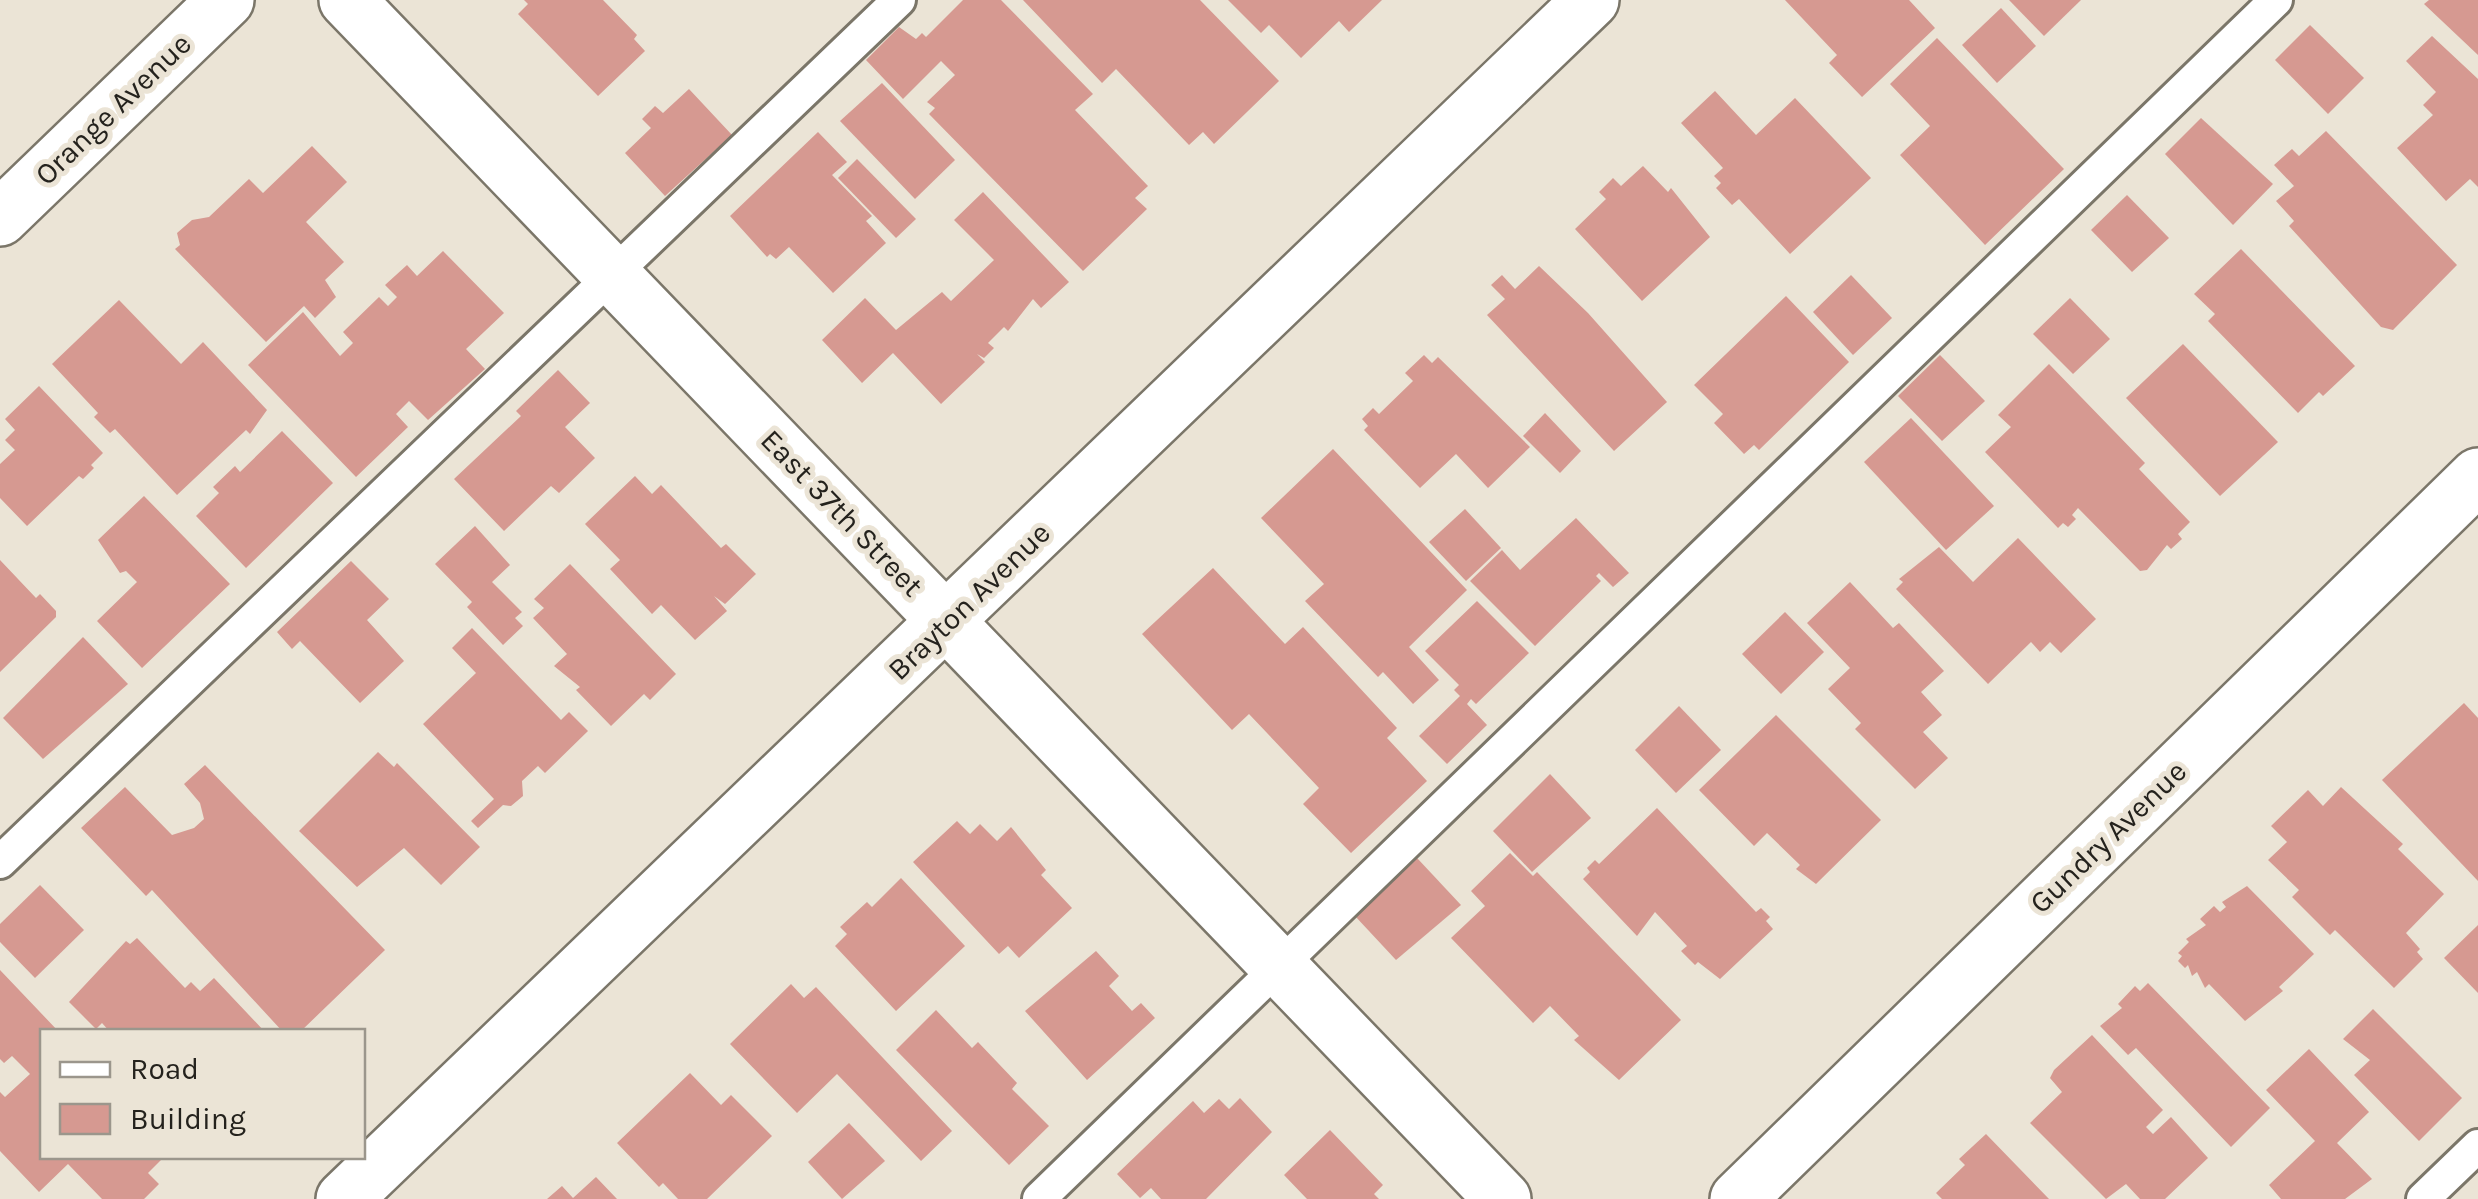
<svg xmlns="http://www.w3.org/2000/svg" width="2478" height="1199" font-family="Karla,sans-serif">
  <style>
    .building { fill: #d69991 }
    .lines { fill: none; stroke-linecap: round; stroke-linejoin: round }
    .service-casing { stroke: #7b7669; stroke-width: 38 }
    .minor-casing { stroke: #7b7669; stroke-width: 60 }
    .tertiary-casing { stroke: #7b7669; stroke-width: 60 }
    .service { stroke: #fff; stroke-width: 32 }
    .minor { stroke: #fff; stroke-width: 55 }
    .tertiary { stroke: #fff; stroke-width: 55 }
    .labels { text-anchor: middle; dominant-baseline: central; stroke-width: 10; stroke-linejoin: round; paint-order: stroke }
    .street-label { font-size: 30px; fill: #24221d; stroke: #ebe4d6 }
  </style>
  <rect width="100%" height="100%" fill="#ebe4d6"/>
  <g class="building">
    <polygon points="524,0 603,0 637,35 634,39 645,51 598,96 518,14 528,4"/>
    <polygon points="963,0 1001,0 1093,94 1075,110 1148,186 1135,198 1147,209 1083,271 929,114 935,108 927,102 955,75 941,61 903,99 866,60 899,27 916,39 922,33 926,37"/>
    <polygon points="1023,0 1200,0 1279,81 1214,144 1203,132 1189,145 1116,69 1102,83"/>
    <polygon points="1228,0 1382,0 1349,32 1339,21 1301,58 1269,25 1261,33"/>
    <polygon points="1785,0 1909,0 1935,28 1862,97 1829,63 1837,55"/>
    <polygon points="2009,0 2081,0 2044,36"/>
    <polygon points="2429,0 2478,0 2478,55 2424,4"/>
    <polygon points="2001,8 2036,46 1997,83 1962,45"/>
    <polygon points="2310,25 2364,78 2328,114 2275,60"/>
    <polygon points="2432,36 2478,79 2478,187 2470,179 2446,201 2397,148 2433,115 2423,105 2436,92 2406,61"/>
    <polygon points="1937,38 2064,169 1985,245 1900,155 1930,126 1890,84"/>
    <polygon points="882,83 955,160 915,199 840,121"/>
    <polygon points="689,89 732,135 665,196 625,153 651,128 642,119 655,106 663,113"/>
    <polygon points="1715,91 1756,135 1795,98 1871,178 1790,254 1739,199 1732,205 1716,188 1721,183 1714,176 1723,168 1681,123"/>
    <polygon points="2201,118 2273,184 2233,225 2165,154"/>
    <polygon points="2326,131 2457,265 2393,330 2381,327 2289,226 2294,221 2276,201 2294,186 2274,165 2292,149 2299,156"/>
    <polygon points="818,132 847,162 832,175 872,216 866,221 886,243 833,293 789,247 776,259 770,254 767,257 730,216"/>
    <polygon points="312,146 347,182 306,222 344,262 325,280 336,297 315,318 304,306 266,342 175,249 180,245 177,233 192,220 209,217 249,179 263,193"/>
    <polygon points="857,159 916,219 896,238 838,178"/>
    <polygon points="1643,166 1668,192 1671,188 1710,237 1642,301 1575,229 1606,199 1599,192 1613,178 1621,186"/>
    <polygon points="983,192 1069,282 1041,308 1033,299 1008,331 1004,327 988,343 994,348 984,358 977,354 985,362 941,404 893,353 862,383 822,340 865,298 896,330 942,292 951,301 994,260 954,220"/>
    <polygon points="2127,195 2169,238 2132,272 2091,230"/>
    <polygon points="2241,249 2355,366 2323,396 2319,392 2298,413 2208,321 2215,314 2194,294"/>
    <polygon points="443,251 504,313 466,349 485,369 428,420 409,401 396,414 408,427 356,477 248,365 303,312 340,356 353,343 343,332 379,297 388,306 397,297 385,285 407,265 417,276"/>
    <polygon points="1539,266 1588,313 1667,402 1614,451 1487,315 1505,299 1491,285 1502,275 1515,289"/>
    <polygon points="1851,275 1892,318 1853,355 1813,312"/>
    <polygon points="1786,296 1849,362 1759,450 1754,445 1744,454 1714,423 1723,414 1694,385"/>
    <polygon points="2070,298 2110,339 2073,374 2033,334"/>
    <polygon points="119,300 181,364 203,342 267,410 250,434 246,430 177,495 115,429 110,433 94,417 98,413 52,364"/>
    <polygon points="2183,344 2278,442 2220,496 2126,398"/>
    <polygon points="1424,355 1432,363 1438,357 1530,447 1488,488 1456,454 1420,488 1364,430 1368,426 1362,419 1373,408 1379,414 1413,381 1405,373"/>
    <polygon points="1940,355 1985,401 1942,441 1898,396"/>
    <polygon points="2049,364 2145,463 2139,469 2190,522 2178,534 2182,539 2171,549 2167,545 2147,570 2140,571 2078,508 2072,515 2076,519 2068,527 2063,523 2058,528 1985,452 2011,427 1998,415"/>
    <polygon points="558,370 590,403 565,427 595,458 559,493 551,486 504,531 454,479 521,416 516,411"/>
    <polygon points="39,386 103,453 91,465 94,468 83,479 79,476 27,526 0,498 0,464 15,450 5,440 15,430 5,419"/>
    <polygon points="1545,413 1581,451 1560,473 1523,436"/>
    <polygon points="1911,418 1994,506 1946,550 1864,462"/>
    <polygon points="282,431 333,483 246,568 196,516 219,493 213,487 235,466 240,472"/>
    <polygon points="1333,449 1467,590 1409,647 1439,680 1413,704 1383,672 1378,677 1305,601 1324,584 1261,518"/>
    <polygon points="635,476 652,494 661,485 721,548 726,544 756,574 725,604 714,596 727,611 695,640 661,605 652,614 610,569 620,560 585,524"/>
    <polygon points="144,496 230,584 142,668 97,621 137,582 126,571 120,573 98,540"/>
    <polygon points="1465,509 1501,548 1466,581 1429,542"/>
    <polygon points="1576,518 1629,573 1613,587 1599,573 1596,576 1601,581 1535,646 1470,581 1502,550 1520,570"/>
    <polygon points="475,526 510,565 492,582 522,612 515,618 523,626 503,645 467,607 472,602 435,564"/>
    <polygon points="2018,538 2096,619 2061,653 2050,642 2040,652 2031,642 1988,684 1896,589 1903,582 1899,579 1939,547 1973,582"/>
    <polygon points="0,560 36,598 40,594 56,611 56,617 0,672"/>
    <polygon points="351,561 389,599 367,620 404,661 360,703 300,641 292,649 277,632"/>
    <polygon points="570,564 676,674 650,700 644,694 611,726 576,690 580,687 554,666 567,654 533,618 544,608 534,599"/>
    <polygon points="1213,568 1285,644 1303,627 1397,728 1387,738 1427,781 1351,853 1303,804 1319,788 1249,714 1232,730 1142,634"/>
    <polygon points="1850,582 1893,628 1899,623 1944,671 1921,692 1942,715 1923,732 1948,758 1915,789 1855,729 1861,723 1828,689 1850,668 1807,623"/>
    <polygon points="1477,601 1529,653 1476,704 1471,699 1467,704 1487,725 1447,764 1419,736 1460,696 1454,690 1459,685 1425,651"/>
    <polygon points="1785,612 1824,652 1781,694 1742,654"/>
    <polygon points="472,628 561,720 569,712 588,731 545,773 538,766 522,781 523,796 511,806 503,805 478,828 471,821 494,799 423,724 476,673 452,648"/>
    <polygon points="83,637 128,684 43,759 3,718"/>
    <polygon points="2464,703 2478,718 2478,881 2382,780"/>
    <polygon points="1679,706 1721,750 1676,793 1635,750"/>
    <polygon points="1776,715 1881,820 1816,884 1796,869 1800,865 1767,833 1754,846 1699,790"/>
    <polygon points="378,752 394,767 397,763 480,847 441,885 404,848 357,887 299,831"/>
    <polygon points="205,765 385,950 300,1032 283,1032 152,890 146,896 81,828 125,787 172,835 194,828 204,819 200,803 184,784"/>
    <polygon points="1550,774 1591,818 1532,872 1493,831"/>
    <polygon points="2341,787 2403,844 2398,849 2444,894 2406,933 2420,949 2417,952 2423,959 2394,988 2335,930 2330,935 2292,897 2299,890 2268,860 2287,842 2271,826 2308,790 2323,806"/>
    <polygon points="1657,808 1756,912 1761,908 1770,917 1766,921 1773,929 1720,979 1698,962 1695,965 1681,951 1687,946 1655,912 1637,936 1583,879 1590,872 1587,868 1595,860 1599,864"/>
    <polygon points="957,821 970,834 980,824 997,841 1011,827 1046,870 1041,875 1072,908 1019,958 1008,946 999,954 913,862"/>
    <polygon points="1510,853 1533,876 1537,872 1681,1020 1619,1080 1574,1040 1579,1036 1550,1006 1533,1023 1451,938 1485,906 1471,891"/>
    <polygon points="1417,858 1461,905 1396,960 1355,916"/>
    <polygon points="901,878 965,946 896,1011 835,946 847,934 840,927 867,902 872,907"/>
    <polygon points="40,885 84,930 35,978 0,942 0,924"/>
    <polygon points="2247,886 2314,954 2279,987 2283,991 2245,1021 2209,984 2205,988 2197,972 2192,976 2188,965 2185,968 2178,961 2182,956 2178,953 2189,942 2186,939 2206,925 2200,919 2214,906 2220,912 2226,907 2222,902"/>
    <polygon points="2478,925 2478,993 2444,958"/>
    <polygon points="137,938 185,988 191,982 200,991 214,978 265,1032 110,1032 102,1023 96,1029 69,1002 126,941 130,944"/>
    <polygon points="1096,951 1119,976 1109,986 1132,1011 1141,1003 1155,1018 1087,1080 1025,1011"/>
    <polygon points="0,970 59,1032 42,1032 42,1156 165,1156 148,1173 159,1184 144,1199 102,1199 68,1164 39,1192 0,1151 0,1092 5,1097 30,1074 12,1056 4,1063 0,1059"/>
    <polygon points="2148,983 2270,1108 2231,1147 2136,1048 2128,1055 2100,1026 2122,1008 2118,1004 2135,986 2140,991"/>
    <polygon points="791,984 804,998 816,987 952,1131 921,1161 837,1074 797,1113 730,1044"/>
    <polygon points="2373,1009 2462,1098 2419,1141 2354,1075 2370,1060 2343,1039"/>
    <polygon points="936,1010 972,1048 978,1042 1017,1083 1012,1089 1049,1126 1009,1165 896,1050"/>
    <polygon points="2092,1035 2163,1110 2146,1127 2153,1134 2171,1117 2208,1158 2165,1199 2140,1199 2126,1184 2106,1199 2030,1123 2062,1092 2050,1078 2054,1070"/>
    <polygon points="2309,1049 2369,1112 2337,1143 2372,1179 2345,1199 2281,1199 2269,1185 2315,1141 2266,1090"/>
    <polygon points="690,1073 721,1105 731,1095 772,1136 707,1199 678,1199 663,1183 659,1187 617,1143"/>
    <polygon points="1240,1098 1272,1132 1206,1199 1161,1199 1151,1188 1140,1198 1117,1174 1193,1101 1204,1113 1219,1099 1229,1109"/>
    <polygon points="849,1123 885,1161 842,1199 808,1162"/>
    <polygon points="1330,1130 1383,1185 1374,1194 1379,1199 1307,1199 1284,1175"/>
    <polygon points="1986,1134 2049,1199 1942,1199 1936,1193 1965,1165 1959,1159"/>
    <polygon points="596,1177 617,1199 547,1199 562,1186 573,1198"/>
  </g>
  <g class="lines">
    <g class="service-casing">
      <g id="service">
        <polyline points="0,862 899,0"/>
        <polyline points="1039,1199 2276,0"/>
        <polyline points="2423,1199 2478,1146"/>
      </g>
    </g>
    <g class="minor-casing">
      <g id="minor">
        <polyline points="347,0 1503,1199"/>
        <polyline points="344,1199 1591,0"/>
        <polyline points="1738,1199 2478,476"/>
      </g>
    </g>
    <g class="tertiary-casing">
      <polyline id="tertiary" points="0,218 226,0"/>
    </g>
    <use href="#service" class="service"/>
    <use href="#minor" class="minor"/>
    <use href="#tertiary" class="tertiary"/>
  </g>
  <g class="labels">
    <g class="street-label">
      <text transform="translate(113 109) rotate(-44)">Orange Avenue</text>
      <text transform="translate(842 513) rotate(46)">East 37th Street</text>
      <text transform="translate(969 601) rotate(-44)">Brayton Avenue</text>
      <text transform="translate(2108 837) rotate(-44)">Gundry Avenue</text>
    </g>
  </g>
  <rect x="40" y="1029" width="325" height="130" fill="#ebe4d6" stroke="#9b968c" stroke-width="2.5"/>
  <rect x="60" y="1062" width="50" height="15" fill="#ffffff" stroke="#9b968c" stroke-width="2.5"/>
  <text x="130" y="1079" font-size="30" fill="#24221d">Road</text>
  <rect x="60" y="1104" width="50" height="30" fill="#d69991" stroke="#9b968c" stroke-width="2.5"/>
  <text x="130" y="1129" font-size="30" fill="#24221d">Building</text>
</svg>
